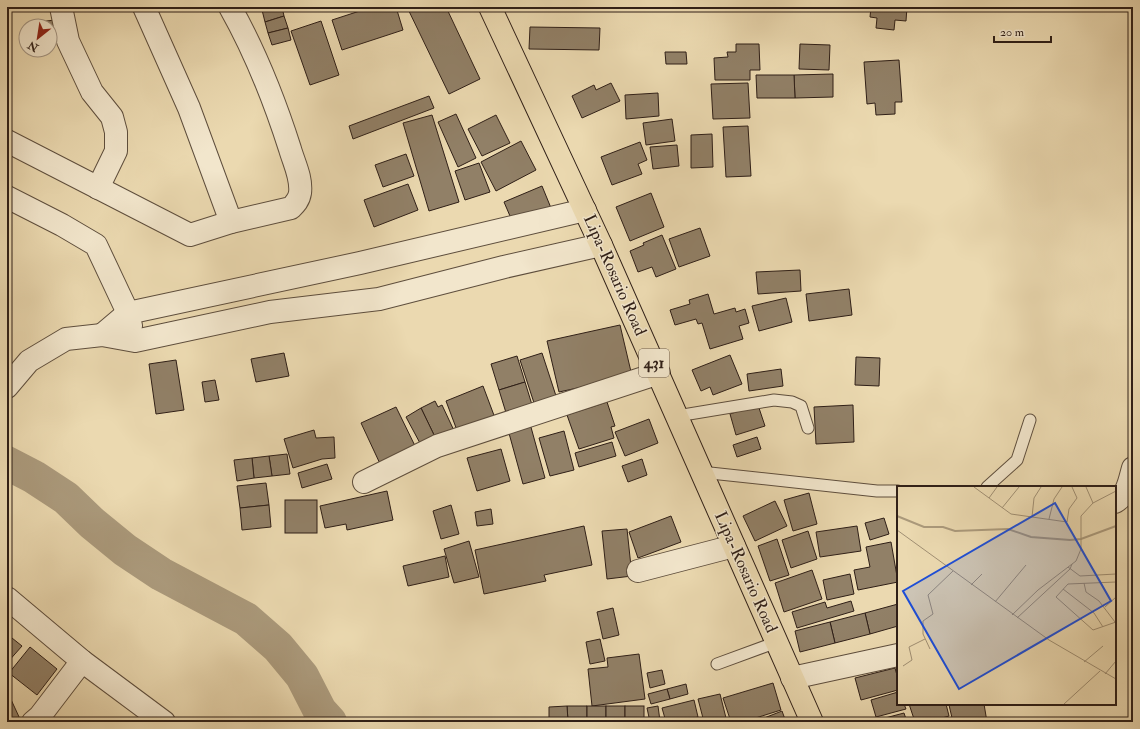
<svg xmlns="http://www.w3.org/2000/svg" width="1140" height="729" font-family="'IM FELL Double Pica',serif">
  <style>
    .lines { fill: none; stroke-linecap: round; stroke-linejoin: round }
    .river { stroke: #ab9a7c; stroke-width: 34 }
    .building { fill: #918067; stroke: #2f1f17 }
    .lane-casing { stroke: #5e4e3d; stroke-width: 13 }
    .street-casing { stroke: #5e4e3d; stroke-width: 24 }
    .primary-casing { stroke: #2f1f17; stroke-width: 24 }
    .lane { stroke: #f2e6cc; stroke-width: 11 }
    .street { stroke: #f2e6cc; stroke-width: 22 }
    .primary { stroke: #ebd9b0; stroke-width: 22 }
    .labels { text-anchor: middle; dominant-baseline: central; stroke-width: 3; stroke-linejoin: round; paint-order: stroke }
    .shield { fill: #f2e6cc; stroke: #6a5b4d; stroke-width: 1 }
    .shield-label { font-size: 16px; font-weight: bold; fill: #2f1f17 }
    .street-label { font-size: 17px; fill: #2f1f17; stroke: #f2e6cc }
    .inset-river { fill: none; stroke: #ab9a7c; stroke-width: 2 }
    .inset-road { fill: none; stroke: #a08f73; stroke-width: 1 }
    .view { fill: #1d4ed8; fill-opacity: 0.15; stroke: #1d4ed8; stroke-width: 2 }
    .inset-edge { fill: none; stroke: #2f1f17; stroke-width: 2 }
  </style>
  <rect width="100%" height="100%" fill="#ebd9b0"/>
  <filter id="stains"><feTurbulence type="fractalNoise" baseFrequency=".005" numOctaves="4"/><feColorMatrix values="0 0 0 0 .2 0 0 0 0 .09 0 0 0 0 .02 0 0 0 .5 -.17"/></filter>
  <radialGradient id="worn" r=".72"><stop offset=".6" stop-color="#630" stop-opacity="0"/><stop offset="1" stop-color="#630" stop-opacity=".3"/></radialGradient>
  <g class="lines">
    <polyline class="river" points="7,463 34,477 66,498 92,523 125,550 161,574 246,619 278,647 302,676 320,711 330,722"/>
  </g>
  <g class="building">
    <polygon points="261,7 272,7 262,10"/>
    <polygon points="272,7 282,7 284,16 265,22 262,10"/>
    <polygon points="372,7 396,7 403,30 342,50 332,20"/>
    <polygon points="407,7 446,7 480,79 449,94"/>
    <polygon points="871,7 907,7 906,21 895,20 894,30 876,28 877,18 870,17"/>
    <polygon points="284,16 288,28 268,33 265,22"/>
    <polygon points="55,20 57,35 50,36 50,26 39,26 38,22"/>
    <polygon points="321,21 339,75 310,85 291,31"/>
    <polygon points="530,27 600,28 599,50 529,49"/>
    <polygon points="288,28 291,40 272,45 268,33"/>
    <polygon points="736,44 759,44 760,70 750,70 750,80 715,80 714,58 728,57 727,52 736,52"/>
    <polygon points="800,44 830,45 829,70 799,69"/>
    <polygon points="665,52 686,52 687,64 666,64"/>
    <polygon points="899,60 902,102 895,102 895,114 876,115 875,103 867,104 864,62"/>
    <polygon points="833,74 833,97 795,98 794,75"/>
    <polygon points="756,75 794,75 795,98 757,98"/>
    <polygon points="611,83 620,101 582,118 572,96 594,85 596,90"/>
    <polygon points="748,83 750,118 713,119 711,84"/>
    <polygon points="658,93 659,116 626,119 625,95"/>
    <polygon points="429,96 434,108 353,139 349,126"/>
    <polygon points="456,114 476,158 458,167 438,122"/>
    <polygon points="432,115 459,202 429,211 403,123"/>
    <polygon points="496,115 510,143 482,156 468,129"/>
    <polygon points="672,119 675,141 646,145 643,123"/>
    <polygon points="748,126 751,176 726,177 723,127"/>
    <polygon points="712,134 713,167 691,168 691,135"/>
    <polygon points="521,141 536,170 496,191 481,162"/>
    <polygon points="640,142 647,160 638,164 642,174 612,185 601,157"/>
    <polygon points="677,145 679,166 653,169 650,147"/>
    <polygon points="406,154 414,176 383,187 375,165"/>
    <polygon points="479,163 490,192 465,200 455,171"/>
    <polygon points="408,184 418,210 374,227 364,200"/>
    <polygon points="542,186 551,208 513,223 504,202"/>
    <polygon points="651,193 664,227 630,241 616,207"/>
    <polygon points="700,228 710,256 679,267 669,239"/>
    <polygon points="662,235 676,269 656,277 652,267 638,272 630,251 644,245 643,243"/>
    <polygon points="800,270 801,291 758,294 756,272"/>
    <polygon points="849,289 852,315 809,321 806,294"/>
    <polygon points="708,294 714,314 735,308 736,312 745,309 749,323 739,326 743,339 710,349 702,323 698,324 696,319 675,325 670,310 690,304 689,300"/>
    <polygon points="786,298 792,322 759,331 752,306"/>
    <polygon points="620,325 632,376 559,392 547,341"/>
    <polygon points="284,353 289,376 256,382 251,359"/>
    <polygon points="542,353 558,402 536,409 520,360"/>
    <polygon points="730,355 742,384 713,395 710,387 701,391 692,370"/>
    <polygon points="517,356 525,382 499,390 491,364"/>
    <polygon points="856,357 880,358 879,386 855,385"/>
    <polygon points="176,360 184,410 156,414 149,364"/>
    <polygon points="781,369 783,386 749,391 747,374"/>
    <polygon points="215,380 219,400 205,402 202,382"/>
    <polygon points="525,382 533,408 507,416 499,390"/>
    <polygon points="483,386 495,418 458,433 446,401"/>
    <polygon points="435,401 438,407 442,405 457,437 435,437 421,408"/>
    <polygon points="607,402 615,426 611,427 614,438 579,449 567,415"/>
    <polygon points="758,405 765,426 736,435 730,414"/>
    <polygon points="853,405 854,442 816,444 814,407"/>
    <polygon points="396,407 418,452 382,468 361,423"/>
    <polygon points="421,408 435,437 421,445 406,417"/>
    <polygon points="649,419 658,443 625,456 615,432"/>
    <polygon points="529,420 545,478 523,484 507,426"/>
    <polygon points="314,430 316,438 334,437 335,458 322,459 293,468 284,439"/>
    <polygon points="564,431 574,470 550,476 539,438"/>
    <polygon points="757,437 761,449 737,457 733,445"/>
    <polygon points="612,442 616,456 579,467 575,453"/>
    <polygon points="501,449 510,481 477,491 467,458"/>
    <polygon points="287,454 290,474 272,476 269,456"/>
    <polygon points="269,456 272,476 254,478 252,458"/>
    <polygon points="252,458 254,478 237,481 234,460"/>
    <polygon points="642,459 647,475 628,482 622,466"/>
    <polygon points="327,464 332,479 302,488 298,473"/>
    <polygon points="266,483 269,505 240,508 237,486"/>
    <polygon points="387,491 393,520 347,530 346,524 325,528 320,506"/>
    <polygon points="809,493 817,524 793,531 784,500"/>
    <rect x="285" y="500" width="32" height="33"/>
    <polygon points="775,501 787,526 755,541 743,516"/>
    <polygon points="269,505 271,527 242,530 240,508"/>
    <polygon points="451,505 459,534 441,539 433,511"/>
    <polygon points="491,509 493,524 477,526 475,512"/>
    <polygon points="671,516 681,542 638,558 629,532"/>
    <polygon points="884,518 889,534 870,540 865,523"/>
    <polygon points="584,526 592,565 544,575 546,581 484,594 475,550"/>
    <polygon points="857,526 861,551 820,557 816,532"/>
    <polygon points="627,529 632,576 607,579 602,531"/>
    <polygon points="808,531 817,559 791,568 782,540"/>
    <polygon points="777,539 789,575 770,581 758,546"/>
    <polygon points="469,541 479,577 454,583 444,549"/>
    <polygon points="891,542 898,582 858,590 854,570 870,567 866,547"/>
    <polygon points="445,556 449,577 408,586 403,566"/>
    <polygon points="812,570 822,599 784,612 775,583"/>
    <polygon points="850,574 854,594 827,600 823,580"/>
    <polygon points="851,601 854,611 797,628 792,612 825,602 827,608"/>
    <polygon points="898,604 898,626 870,634 865,613"/>
    <polygon points="613,608 619,635 603,639 597,612"/>
    <polygon points="865,613 870,634 835,643 830,622"/>
    <polygon points="830,622 835,643 800,652 795,631"/>
    <polygon points="7,634 22,646 7,663"/>
    <polygon points="600,639 605,661 590,664 586,642"/>
    <polygon points="30,647 57,669 37,695 9,673"/>
    <polygon points="639,654 645,699 592,706 588,669 608,667 607,658"/>
    <polygon points="895,668 898,679 898,690 861,700 855,678"/>
    <polygon points="662,670 665,684 650,688 647,673"/>
    <polygon points="773,683 781,710 743,722 731,722 723,698"/>
    <polygon points="686,684 688,694 670,699 667,689"/>
    <polygon points="667,689 670,699 651,704 648,694"/>
    <polygon points="898,692 898,704 904,704 906,709 876,717 871,700"/>
    <polygon points="7,693 8,693 20,719 14,722 7,722"/>
    <polygon points="720,694 727,722 704,722 698,699"/>
    <polygon points="694,700 698,717 676,722 666,722 662,708"/>
    <polygon points="909,704 946,704 949,716 928,722 915,722"/>
    <polygon points="953,704 984,704 987,722 953,722 949,705"/>
    <polygon points="567,706 587,706 587,721 568,721"/>
    <polygon points="567,706 568,721 549,722 549,707"/>
    <rect x="587" y="706" width="19" height="15"/>
    <rect x="606" y="706" width="19" height="15"/>
    <rect x="625" y="706" width="19" height="15"/>
    <polygon points="658,706 660,721 650,722 647,708"/>
    <polygon points="782,711 786,722 754,722"/>
    <polygon points="904,713 907,722 870,722"/>
  </g>
  <g class="lines">
    <g class="lane-casing">
      <g id="lane">
        <polyline points="677,416 774,400 792,402 801,406 808,428"/>
        <polyline points="701,472 877,491 898,491"/>
        <polyline points="987,487 1017,460 1030,420"/>
        <polyline points="717,664 777,642"/>
      </g>
    </g>
    <g class="street-casing">
      <g id="street">
        <polyline points="61,7 68,41 92,92 112,117 116,132 116,151 98,188"/>
        <polyline points="144,7 189,108 231,222"/>
        <path d="M 7,141 L 190,235 L 231,222 L 291,208 C 295,204 299,200 300,193 C 302,178 294,163 290,149 C 274,99 256,53 230,7"/>
        <polyline points="7,197 62,225 96,245 128,313 131,326"/>
        <polyline points="102,335 128,313 360,263 585,210"/>
        <polyline points="7,387 29,361 66,339 102,335 135,341 270,312 379,299 504,267 601,245"/>
        <polyline points="364,482 437,446 659,373"/>
        <path d="M 1115,502 C 1128,494 1129,482 1133,468"/>
        <polyline points="638,571 734,546"/>
        <polyline points="7,598 82,661 164,722"/>
        <polyline points="792,678 898,655"/>
        <polyline points="33,722 40,716 82,661"/>
      </g>
    </g>
    <g class="primary-casing">
      <polyline id="primary" points="490,7 601,245 812,722"/>
    </g>
    <use href="#lane" class="lane"/>
    <use href="#street" class="street"/>
    <use href="#primary" class="primary"/>
  </g>
  <g class="labels">
    <rect class="shield" x="639" y="349" width="30" height="28" rx="3"/>
    <g class="shield-label">
      <text x="654" y="363">431</text>
    </g>
    <g class="street-label">
      <text transform="translate(615 275) rotate(66)">Lipa-Rosario Road</text>
      <text transform="translate(746 572) rotate(66)">Lipa-Rosario Road</text>
    </g>
  </g>
  <g transform="translate(897 486)">
    <rect width="219" height="219" fill="#ebd9b0"/>
    <path class="inset-river" d="M 0,30 L 27,41 L 46,41 L 58,45 L 111,43 L 134,51 L 173,54 L 184,53 L 219,40"/>
    <path class="inset-road" d="M 77,1 L 114,28 L 170,36 L 172,23 L 180,12 L 175,1M 189,1 L 196,17M 92,12 L 100,1M 105,22 L 122,1M 135,31 L 137,12 L 144,1M 152,33 L 157,13 L 165,1M 0,44 L 152,154 L 219,193M 171,81 L 183,90 L 219,88M 219,96 L 171,98 L 159,111 L 196,144 L 219,136M 187,97 L 189,106 L 202,115 L 218,136M 74,99 L 85,88M 166,103 L 197,127 L 206,141M 98,116 L 129,79M 208,121 L 219,111M 115,129 L 141,104 L 179,75 L 184,63 L 184,30 L 196,17 L 219,5M 120,132 L 173,83 L 175,78M 33,163 L 26,148 L 26,135 L 36,128 L 31,109 L 56,85M 187,176 L 206,160M 6,180 L 15,174 L 12,161 L 28,153M 208,188 L 219,175M 167,218 L 203,185"/>
    <path class="view" d="M 158,17 L 214,115 L 62,203 L 6,105 Z"/>
    <rect width="219" height="219" class="inset-edge"/>
  </g>
  <rect width="1140" height="729" fill="none" stroke="#ebd9b0" stroke-width="24"/>
  <rect x="8" y="8" width="1124" height="713" fill="none" stroke="#2f1f17" stroke-width="2"/>
  <rect x="12" y="12" width="1116" height="705" fill="none" stroke="#2f1f17"/>
  <g transform="translate(38 38) rotate(210)"><circle r="19" fill="#f2e6cc" stroke="#a49684"/>
  <path d="M0-3L7 15L0 10L-7 15Z" fill="#8f2418"/>
  <text y="-6" font-size="11" font-weight="bold" text-anchor="middle" fill="#2f1f17">N</text>
  </g>
  <path d="M994 36v6h57v-6" fill="none" stroke="#2f1f17" stroke-width="2"/>
  <text x="1000" y="36" font-size="12" fill="#2f1f17" stroke="#f2e6cc" stroke-width="3" paint-order="stroke">20 m</text>
  <rect width="100%" height="100%" filter="url(#stains)"/>
  <rect width="100%" height="100%" fill="url(#worn)"/>
</svg>
